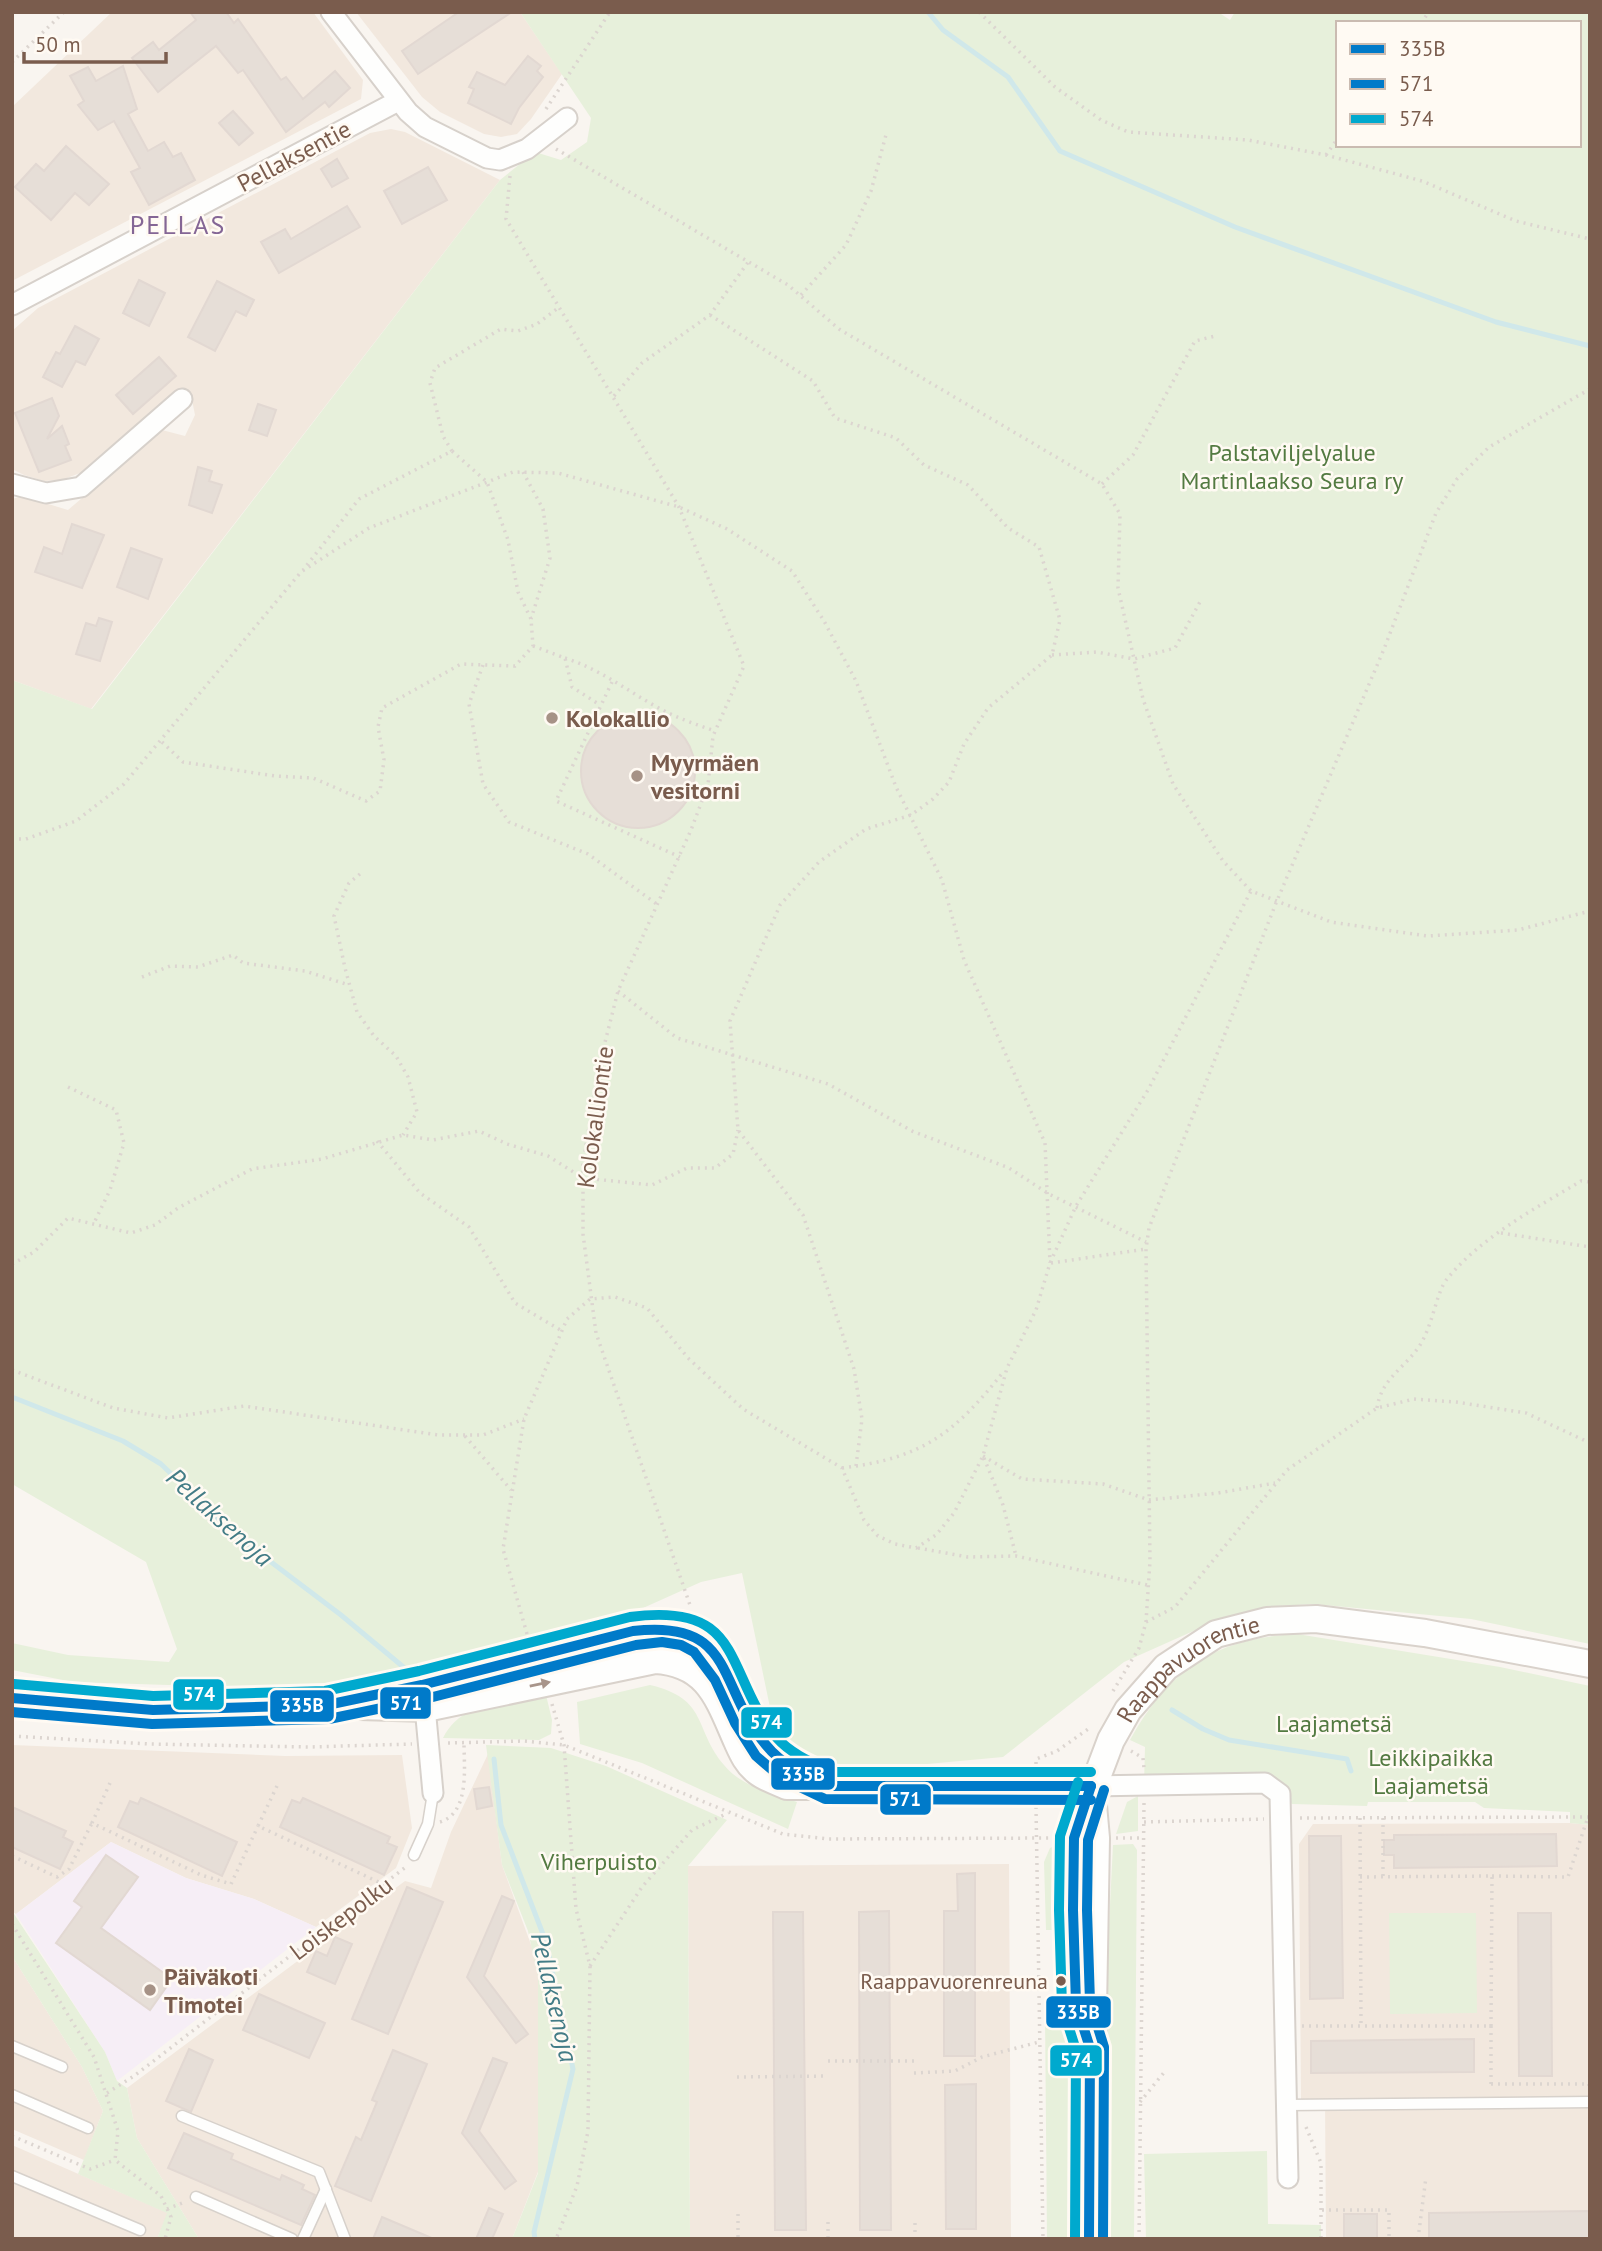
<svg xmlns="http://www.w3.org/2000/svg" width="1602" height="2251" font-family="'PT Sans',sans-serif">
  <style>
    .residential { fill: #f2e8de }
    .education { fill: #f6eef6 }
    .green { fill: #e7f0db; fill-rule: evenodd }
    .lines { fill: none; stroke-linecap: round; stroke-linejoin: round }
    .stream { stroke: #d0e8ea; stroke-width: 5 }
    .building { fill: #e6ded7; stroke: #e2d8d2; stroke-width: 2 }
    .lane-casing { stroke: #d7d1cb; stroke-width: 13 }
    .street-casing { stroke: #d7d1cb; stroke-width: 23 }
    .secondary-casing { stroke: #d9d2cb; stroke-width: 30 }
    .path { stroke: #dcd5d0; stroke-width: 3.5; stroke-dasharray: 2 5; stroke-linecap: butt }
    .lane { stroke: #fefefd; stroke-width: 10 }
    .street { stroke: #fefefd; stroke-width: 19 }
    .secondary { stroke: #fefefd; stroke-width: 26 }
    .bus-1-casing { stroke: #fffaf3; stroke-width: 16 }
    .bus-2-casing { stroke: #fffaf3; stroke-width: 16 }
    .bus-3-casing { stroke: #fffaf3; stroke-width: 16 }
    .bus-1 { stroke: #007ac9; stroke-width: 10 }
    .bus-2 { stroke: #007ac9; stroke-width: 10 }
    .bus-3 { stroke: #00a9ce; stroke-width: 10 }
    .oneway { fill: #a8958b }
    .poi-dot { fill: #a69286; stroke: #fffaf3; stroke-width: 2.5 }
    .bus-dot { fill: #7a5c4d; stroke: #fffaf3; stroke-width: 2.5 }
    .labels { text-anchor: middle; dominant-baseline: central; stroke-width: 5; stroke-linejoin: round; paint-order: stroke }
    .bus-label { font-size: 22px; fill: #7a5c4d; stroke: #fffaf3; text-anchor: end }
    .street-label { font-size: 24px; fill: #7a5c4d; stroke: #fffaf3 }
    .park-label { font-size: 24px; fill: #537a41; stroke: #fffaf3 }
    .poi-label { font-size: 24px; font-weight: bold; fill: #7a5c4d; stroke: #fffaf3; text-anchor: start }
    .neighbourhood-label { font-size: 26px; letter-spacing: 2px; fill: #846695; stroke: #fffaf3 }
    .water-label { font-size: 26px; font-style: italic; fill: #437c86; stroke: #fffaf3 }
    .line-badge { stroke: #fffaf3; stroke-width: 2.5 }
    .badge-label { font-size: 19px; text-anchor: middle; font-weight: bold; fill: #fff }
  </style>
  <rect width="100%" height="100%" fill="#f9f5f0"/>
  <g class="residential">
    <polygon points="112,12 313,12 363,80 361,99 12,281 12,107"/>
    <polygon points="356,12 520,12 562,74 531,119 517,134 501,137 484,134 440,112 422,97"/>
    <polygon points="391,129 405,132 500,180 91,709 12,680 12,499 22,496 68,510 162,430 185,436 195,415 191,395 181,390 85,471 62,480 44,481 24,475 12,469 12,331 38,308 370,133"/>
    <polygon points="12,1745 285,1756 402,1755 412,1828 396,1868 316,1927 254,1899 186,1878 111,1842 16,1914 12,1911"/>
    <polygon points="488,1754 502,1865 542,1975 541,2164 512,2239 199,2239 137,2138 127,2088 405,1881 431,1888 451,1832"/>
    <polygon points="1570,1823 1590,1825 1590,2239 1326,2239 1325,2099 1301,2099 1299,1844 1313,1824"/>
    <polygon points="1009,1864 1011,2239 690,2239 688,1866"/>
    <polygon points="12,1956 82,2067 103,2111 84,2160 12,2129"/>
    <polygon points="12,2145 168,2213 157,2239 12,2239"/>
  </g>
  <polygon class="education" points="111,1842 186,1878 254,1899 316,1927 117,2081 105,2052 16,1914"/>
  <g class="green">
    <path d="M 520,12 L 1218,12 L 1230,20 L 1235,12 L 1590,12 L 1590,1644 L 1471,1619 L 1314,1604 L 1263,1607 L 1218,1620 L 1124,1662 L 1003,1757 L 830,1773 L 787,1753 L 772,1717 L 742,1573 L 701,1582 L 603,1626 L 420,1675 L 266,1688 L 73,1682 L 12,1670 L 12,1643 L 68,1655 L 169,1662 L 177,1649 L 146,1562 L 12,1484 L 12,680 L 92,709 L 500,180 L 535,152 L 561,160 L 587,142 L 591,118 ZM 1338,23 L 1579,23 L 1579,145 L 1338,145 Z"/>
    <path d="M 1297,1634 L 1500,1667 L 1590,1686 L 1590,1825 L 1570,1823 L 1570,1812 L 1484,1808 L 1475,1802 L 1368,1802 L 1367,1806 L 1292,1804 L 1274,1787 L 1144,1785 L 1145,1747 L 1130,1740 C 1169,1669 1216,1638 1297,1634 Z"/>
    <path d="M 650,1685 C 709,1699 693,1728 724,1765 C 741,1786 772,1794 797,1802 L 788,1829 L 642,1763 L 580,1744 L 577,1702 Z"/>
    <path d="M 546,1695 L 552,1720 L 551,1734 L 539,1740 L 443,1738 C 462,1700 508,1702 546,1695 Z"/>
    <polygon points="486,1745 551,1748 606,1766 727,1820 688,1866 690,2239 512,2239 538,2173 538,1977 528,1931 502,1865"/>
    <polygon points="1138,1796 1138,1831 1116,1834 1127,1802"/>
    <polygon points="1062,1843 1070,1857 1058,1930 1046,1930 1044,1862 1050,1848"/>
    <polygon points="1133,1844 1137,1850 1134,2239 1104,2239 1103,2045 1113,1845"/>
    <polygon points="12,1911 105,2052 117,2081 127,2088 137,2138 199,2239 157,2239 167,2213 78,2174 103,2111 82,2067 12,1956"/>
    <polygon points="1389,1913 1476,1913 1477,2013 1390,2014"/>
    <path d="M 1057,2003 C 1083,2079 1076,2159 1076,2239 L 1047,2239 L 1045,2013 L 1048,2004 Z"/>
    <polygon points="1267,2151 1268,2224 1321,2225 1321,2239 1146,2239 1144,2154"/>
  </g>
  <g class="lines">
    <g class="stream">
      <polyline points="928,12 943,30 1008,77 1060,151 1235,227 1496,322 1590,346"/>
      <polyline points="12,1397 123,1441 161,1464 230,1531 341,1615 407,1670"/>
      <polyline points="1172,1710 1203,1729 1229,1740 1347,1759 1351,1771"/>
      <polyline points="494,1759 501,1825 546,1942 573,2069 534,2232 535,2239"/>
    </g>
  </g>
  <g class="building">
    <polygon points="190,12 226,12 234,23 238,19 281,80 286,77 303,99 335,71 350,88 329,107 325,102 286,132 243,70 238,73 216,46 158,92 132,58 153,42 159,50 196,20"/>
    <polygon points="459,12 512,12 418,74 402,51"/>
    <polygon points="528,56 541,66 537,71 543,77 519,108 511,124 468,103 474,89 469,87 477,72 505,85"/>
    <polygon points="123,66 137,109 128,114 148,151 164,142 173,157 181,153 195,180 149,205 131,172 140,168 114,121 98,130 78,105 84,101 70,76 88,67 96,81"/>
    <polygon points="233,111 253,133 239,145 219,123"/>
    <polygon points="66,146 109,184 89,205 75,193 51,220 15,187 36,164 44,171"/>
    <polygon points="337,159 348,178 332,187 321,169"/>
    <polygon points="428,167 447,200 402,224 384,191"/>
    <polygon points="347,206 360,227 279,273 261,242 285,229 291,239"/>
    <polygon points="139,280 165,293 149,326 123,313"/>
    <polygon points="217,281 254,300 246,316 236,311 215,351 188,337"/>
    <polygon points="75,326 99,339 85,365 76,361 62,387 43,377 56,352 60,354"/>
    <polygon points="159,357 176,376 133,414 116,395"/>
    <polygon points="52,398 59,416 47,439 62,426 69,444 65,446 71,460 39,472 15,413"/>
    <polygon points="258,404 276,410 267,436 249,430"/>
    <polygon points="198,467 212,471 209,481 222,485 212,513 189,505"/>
    <polygon points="72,524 104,535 82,588 35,572 44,547 62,554"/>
    <polygon points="131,548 162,559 148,599 117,587"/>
    <polygon points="99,618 112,622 100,661 76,654 86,623 96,626"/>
    <circle cx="638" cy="771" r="57"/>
    <polygon points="489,1787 492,1806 477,1809 474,1789"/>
    <polygon points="141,1798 237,1842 222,1876 118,1827 130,1801 138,1804"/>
    <polygon points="303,1798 390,1837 387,1843 397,1847 384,1875 280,1827 292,1800 300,1803"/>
    <polygon points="12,1807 66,1831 63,1837 73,1842 60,1869 12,1847"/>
    <polygon points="1556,1834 1557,1866 1394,1868 1394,1855 1384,1855 1384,1840 1394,1840 1394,1835"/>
    <polygon points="1309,1836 1341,1836 1343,1998 1310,1999"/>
    <polygon points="106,1855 138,1877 101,1928 172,1979 150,2010 56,1943 82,1907 74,1901"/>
    <polygon points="975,1873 975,2056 944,2056 944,1911 958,1911 957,1874"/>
    <polygon points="407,1887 443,1902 388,2034 352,2019"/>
    <polygon points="502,1896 514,1901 484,1976 528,2034 516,2043 467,1977"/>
    <polygon points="889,1911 891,2230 860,2230 859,1912"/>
    <polygon points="773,1912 803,1912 806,2230 775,2230"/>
    <polygon points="1518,1913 1551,1913 1552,2076 1519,2076"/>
    <polygon points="335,1937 352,1944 335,1984 307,1972 316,1951 327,1956"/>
    <polygon points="259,1994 325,2023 309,2058 243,2030"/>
    <polygon points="1474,2039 1474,2072 1311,2073 1311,2041"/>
    <polygon points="189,2049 213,2060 191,2112 166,2101"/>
    <polygon points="393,2050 427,2064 371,2201 335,2186 356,2137 361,2140 377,2102 372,2100"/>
    <polygon points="493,2058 507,2063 479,2131 516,2181 505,2189 462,2133"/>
    <polygon points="976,2084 976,2229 946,2229 945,2085"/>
    <polygon points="184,2133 233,2154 231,2159 280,2180 282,2175 304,2185 302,2189 315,2195 301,2225 168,2168"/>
    <polygon points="489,2208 503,2214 492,2239 476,2239"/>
    <polygon points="1590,2211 1590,2239 1429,2239 1429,2213"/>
    <rect x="1344" y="2214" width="33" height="25"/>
    <polygon points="382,2217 434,2239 373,2239"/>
  </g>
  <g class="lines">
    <g class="lane-casing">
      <g id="lane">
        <polyline points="414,1855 428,1824 433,1793"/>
        <polyline points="12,2046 62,2067"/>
        <polyline points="12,2095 88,2128"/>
        <polyline points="1287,2105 1590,2102"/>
        <polyline points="182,2116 319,2172 345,2239"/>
        <polyline points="12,2176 140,2230"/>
        <polyline points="196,2197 292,2239"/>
        <polyline points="303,2239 326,2189"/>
      </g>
    </g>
    <g class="street-casing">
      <g id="street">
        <polyline points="331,12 408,112 425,127 487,158 500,160 527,149 567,118"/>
        <polyline points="12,305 398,101"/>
        <polyline points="12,484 46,493 81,487 182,399"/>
        <polyline points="424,1696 433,1793"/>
        <polyline points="1091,1786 1265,1783 1280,1794 1288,2178"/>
      </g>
    </g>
    <g class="secondary-casing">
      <g id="secondary">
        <path d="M 360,1697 L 657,1625 C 731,1631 727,1688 760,1738 C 775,1760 798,1771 821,1783"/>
        <path d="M 12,1698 L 69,1705 L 153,1710 L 327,1705 L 426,1708 L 655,1660 C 708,1663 718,1698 737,1741 C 742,1752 747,1764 758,1772 C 766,1778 778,1782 787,1786 L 1091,1786"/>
        <path id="s1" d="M 1090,2048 L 1079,2021 L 1073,1979 L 1074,1838 L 1111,1740 L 1128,1710 L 1166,1667 L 1216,1634 L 1267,1621 L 1316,1619 L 1425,1633 L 1590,1664"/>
        <polyline points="1089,2239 1096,1838 1092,1794"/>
      </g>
    </g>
    <g class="path">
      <polyline points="979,12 1055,87 1101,120 1128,132 1248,140 1326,155 1422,181 1516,221 1590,239"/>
      <polyline points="1421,23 1429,12"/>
      <polyline points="12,62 64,12"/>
      <polyline points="546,109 610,12"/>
      <polyline points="556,149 788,285 839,329 1102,484 1120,514 1118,588 1143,699 1173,784 1223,861 1251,891 1331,922 1428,936 1518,930 1590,911"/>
      <polyline points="1326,155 1338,138"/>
      <polyline points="510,176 506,219 679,507 744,666 713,736 708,785 691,830 618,991 599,1066 583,1164 583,1234 596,1333 691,1608"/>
      <polyline points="801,295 846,245 871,191 887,131"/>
      <polyline points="710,315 813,381 835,418 896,438 924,465 968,485 1008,528 1039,547 1060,620 1052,655 988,708 964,744 949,782 933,799 911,815 866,829 819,862 780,905 730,1021 738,1130 803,1215 854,1369 862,1419 856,1466"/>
      <polyline points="614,396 642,363 710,315 749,261"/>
      <polyline points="452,451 443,436 430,383 435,368 501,329 518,331 537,324 558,308"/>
      <polyline points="523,472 543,509 550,558 531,619"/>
      <polyline points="1102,484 1133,455 1195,341 1215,336"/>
      <polyline points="533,646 565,658 572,687 600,705"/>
      <polyline points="1052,655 1097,652 1134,659 1175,648 1201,600"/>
      <path d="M 565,658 C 599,669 625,689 655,706 C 674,717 695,724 715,731"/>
      <polyline points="483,665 469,704 483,784 509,822 588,854 658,905"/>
      <polyline points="612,682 556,801 680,857"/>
      <polyline points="162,742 183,762 275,776 313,778 366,801 380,791 384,760 378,727 382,708 461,664 515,666 533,646 531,619 518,592 508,540 487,482 452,451 359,499 303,570"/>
      <polyline points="12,839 26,839 76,821 124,784 301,572 369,528 513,472 558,473 679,507 727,529 792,571 824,621 856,681 896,787 942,880 964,960 1045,1143 1050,1263"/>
      <polyline points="360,874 349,883 334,916 345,968 357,1012 374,1036 396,1056 408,1077 417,1112 403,1135"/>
      <polyline points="142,977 170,966 198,967 233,955 243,963 305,971 349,985"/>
      <polyline points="618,991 677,1038 828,1084 912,1131 1009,1168 1049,1194 1146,1242"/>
      <polyline points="68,1087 116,1110 124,1143 110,1190 94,1223"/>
      <polyline points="377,1141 420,1193 469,1227 515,1303 562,1331"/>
      <polyline points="1501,1233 1590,1247"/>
      <polyline points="1051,1263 1146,1249"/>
      <polyline points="12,1264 34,1252 68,1218 131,1233 155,1225 178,1208 252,1169 322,1159 403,1135 433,1140 479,1131 507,1144 548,1156 583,1178 652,1185 687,1168 715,1168 733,1154 738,1130"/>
      <polyline points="12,1370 113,1408 168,1418 244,1406 438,1435 483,1435 524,1419"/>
      <path d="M 1377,1408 C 1381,1380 1402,1370 1418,1348 C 1433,1327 1436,1292 1447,1279 C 1481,1237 1536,1208 1581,1181 L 1590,1182"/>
      <polyline points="465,1436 511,1490"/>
      <polyline points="983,1456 1022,1479 1103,1484 1149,1500 1218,1493 1275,1483"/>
      <polyline points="984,1458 1003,1505 1016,1556"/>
      <path d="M 842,1468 C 923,1458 954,1434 1004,1371"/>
      <polyline points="918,1548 968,1557 1016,1556 1147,1585"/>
      <polyline points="1146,1622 1175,1607 1287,1470 1377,1408 1414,1399 1456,1402 1526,1413 1590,1443"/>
      <polyline points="527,1634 503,1549 524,1419 567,1319 590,1299 615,1297 647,1308 688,1358 743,1409 842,1468 864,1520 878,1536 895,1544 916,1548 936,1535 954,1513 983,1456 1007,1368 1036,1310 1050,1263 1076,1206 1148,1090 1251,891"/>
      <polyline points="1113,1691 1139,1648 1146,1622 1150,1561 1146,1249 1149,1228 1276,903 1384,649 1436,513 1457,479 1489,447 1590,389"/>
      <polyline points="552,1704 564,1745 576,1909 590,1966 588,2131 577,2186 556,2239"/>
      <polyline points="12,1736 149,1744 309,1747 412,1744"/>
      <polyline points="448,1743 524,1741 564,1745 783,1834 828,1839 1052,1838"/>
      <polyline points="1131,1751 1143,1758 1144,1768"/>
      <polyline points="1036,1764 1036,1759 1057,1751 1091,1727"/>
      <polyline points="110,1783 92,1823 201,1875 231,1884 258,1826"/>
      <polyline points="277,1786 258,1826 385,1885"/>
      <polyline points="1036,1807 1043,2239"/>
      <polyline points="1300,1818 1590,1817"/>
      <polyline points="1360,1818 1361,2026"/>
      <polyline points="1383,1818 1383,1877"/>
      <path d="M 440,1822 C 470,1813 464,1767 464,1743"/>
      <polyline points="1144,1822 1264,1819"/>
      <polyline points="1116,1838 1143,1838"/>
      <polyline points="12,1856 57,1877 69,1869 92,1823"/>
      <polyline points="1492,1876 1568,1877 1588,1817"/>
      <polyline points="12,1924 94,2057 118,2131 115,2160 161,2196 171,2217 165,2239"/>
      <polyline points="590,1966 642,1887 692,1830 728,1813"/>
      <polyline points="1302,2026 1491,2026 1492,1876 1359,1877"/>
      <polyline points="1491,2026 1491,2084"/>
      <polyline points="828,2061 914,2061"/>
      <polyline points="914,2073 955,2071 982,2057 1039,2042"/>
      <polyline points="737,2077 828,2076"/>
      <polyline points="1491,2084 1589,2084 1589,2090"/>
      <polyline points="107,2093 134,2076 407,1866"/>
      <polyline points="1140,2102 1166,2070"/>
      <polyline points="1306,2127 1321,2163 1321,2239"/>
      <polyline points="12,2136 90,2169 115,2160"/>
      <polyline points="167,2209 185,2202"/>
      <polyline points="1322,2210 1389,2210 1389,2239"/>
      <polyline points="738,2214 738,2239"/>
      <polyline points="828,2222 828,2239"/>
      <polyline points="915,2239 915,2219"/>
      <polyline points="1139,2239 1144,1803"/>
      <polyline points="1418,2239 1426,2177"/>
    </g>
    <use href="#lane" class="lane"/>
    <use href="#street" class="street"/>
    <use href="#secondary" class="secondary"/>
    <g class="bus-1-casing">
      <g id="bus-1">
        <path d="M 12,1698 L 153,1710 L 327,1705 L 422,1685 L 633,1631 C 736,1619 716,1685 766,1745 C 782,1765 806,1776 829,1786 L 1091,1786"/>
        <polyline points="1089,2239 1090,2048 1076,2004 1073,1910 1074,1838 1091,1786"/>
      </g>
    </g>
    <g class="bus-2-casing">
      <g id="bus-2">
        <polyline points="12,1712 152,1724 329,1719 425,1699 636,1645 662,1642 681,1645 694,1652 715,1680 735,1723 756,1756 783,1779 825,1799 1091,1800"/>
        <polyline points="1103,2239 1104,2047 1090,2002 1087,1910 1088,1840 1104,1790"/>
      </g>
    </g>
    <g class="bus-3-casing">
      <g id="bus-3">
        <path d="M 14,1684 L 153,1696 L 325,1691 L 419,1671 L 630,1617 C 747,1601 723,1674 777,1738 C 791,1754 813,1763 832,1772 L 1091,1772"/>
        <polyline points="1075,2239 1076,2050 1062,2006 1059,1910 1060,1836 1078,1782"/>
      </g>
    </g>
    <use href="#bus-1" class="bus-1"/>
    <use href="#bus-2" class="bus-2"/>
    <use href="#bus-3" class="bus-3"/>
  </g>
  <defs><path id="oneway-solid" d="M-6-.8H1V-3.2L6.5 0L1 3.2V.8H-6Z" transform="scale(1.75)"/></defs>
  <use class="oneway" href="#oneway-solid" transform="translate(540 1684) rotate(-12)"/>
  <g class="poi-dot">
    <circle cx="552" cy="718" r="7"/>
    <circle cx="637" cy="776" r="7"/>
    <circle cx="150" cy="1990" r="7"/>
  </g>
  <circle class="bus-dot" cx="1061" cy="1981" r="6"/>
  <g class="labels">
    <g class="bus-label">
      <text x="1048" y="1981">Raappavuorenreuna</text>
    </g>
    <g class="street-label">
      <text transform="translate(294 156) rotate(-28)">Pellaksentie</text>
      <text transform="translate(595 1117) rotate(-82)">Kolokalliontie</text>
      <text stroke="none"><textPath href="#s1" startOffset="427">Raappavuorentie</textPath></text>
      <text transform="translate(341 1918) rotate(-37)">Loiskepolku</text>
    </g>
    <g class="park-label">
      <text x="1292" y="452">Palstaviljelyalue<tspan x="1292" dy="28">Martinlaakso Seura ry</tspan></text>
      <text x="1334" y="1723">Laajametsä</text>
      <text x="1431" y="1757">Leikkipaikka<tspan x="1431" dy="28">Laajametsä</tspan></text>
      <text x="599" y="1861">Viherpuisto</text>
    </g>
    <g class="poi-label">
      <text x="566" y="718">Kolokallio</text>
      <text x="651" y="762">Myyrmäen<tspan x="651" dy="28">vesitorni</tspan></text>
      <text x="164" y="1976">Päiväkoti<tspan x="164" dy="28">Timotei</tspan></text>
    </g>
    <g class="neighbourhood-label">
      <text x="178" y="224">PELLAS</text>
    </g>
    <g class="water-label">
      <text transform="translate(220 1517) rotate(42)">Pellaksenoja</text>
      <text transform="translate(555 1997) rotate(77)">Pellaksenoja</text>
    </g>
  </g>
  <g class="line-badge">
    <rect x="172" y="1678" width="53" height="33" rx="7" fill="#00a9ce"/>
    <rect x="379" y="1686" width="53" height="34" rx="7" fill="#007ac9"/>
    <rect x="269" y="1689" width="66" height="34" rx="7" fill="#007ac9"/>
    <rect x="740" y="1706" width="53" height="33" rx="7" fill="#00a9ce"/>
    <rect x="770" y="1757" width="66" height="34" rx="7" fill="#007ac9"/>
    <rect x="879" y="1783" width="53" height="33" rx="7" fill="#007ac9"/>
    <rect x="1045" y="1995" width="67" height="34" rx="7" fill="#007ac9"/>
    <rect x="1049" y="2044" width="54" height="33" rx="7" fill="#00a9ce"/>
  </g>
  <g class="badge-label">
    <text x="199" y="1701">574</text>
    <text x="406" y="1710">571</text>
    <text x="302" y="1712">335B</text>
    <text x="766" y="1729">574</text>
    <text x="803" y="1781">335B</text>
    <text x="905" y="1806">571</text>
    <text x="1078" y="2019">335B</text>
    <text x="1076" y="2067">574</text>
  </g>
  <rect width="1602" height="2251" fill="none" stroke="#7a5c4d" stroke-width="28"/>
  <rect x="1336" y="21" width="245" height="126" fill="#fffaf3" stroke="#cabbb1" stroke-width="2"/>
  <rect x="1350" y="44" width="35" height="10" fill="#007ac9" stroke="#cabbb1" stroke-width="2"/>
  <text x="1399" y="56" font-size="21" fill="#7a5c4d">335B</text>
  <rect x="1350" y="79" width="35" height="10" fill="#007ac9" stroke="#cabbb1" stroke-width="2"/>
  <text x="1399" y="91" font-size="21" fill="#7a5c4d">571</text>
  <rect x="1350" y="114" width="35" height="10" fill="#00a9ce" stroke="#cabbb1" stroke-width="2"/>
  <text x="1399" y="126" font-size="21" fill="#7a5c4d">574</text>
  <path d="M24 52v10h142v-10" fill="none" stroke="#7a5c4d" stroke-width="3.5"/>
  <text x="35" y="52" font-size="21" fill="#7a5c4d" stroke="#fffaf3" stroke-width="5" paint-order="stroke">50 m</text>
</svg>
